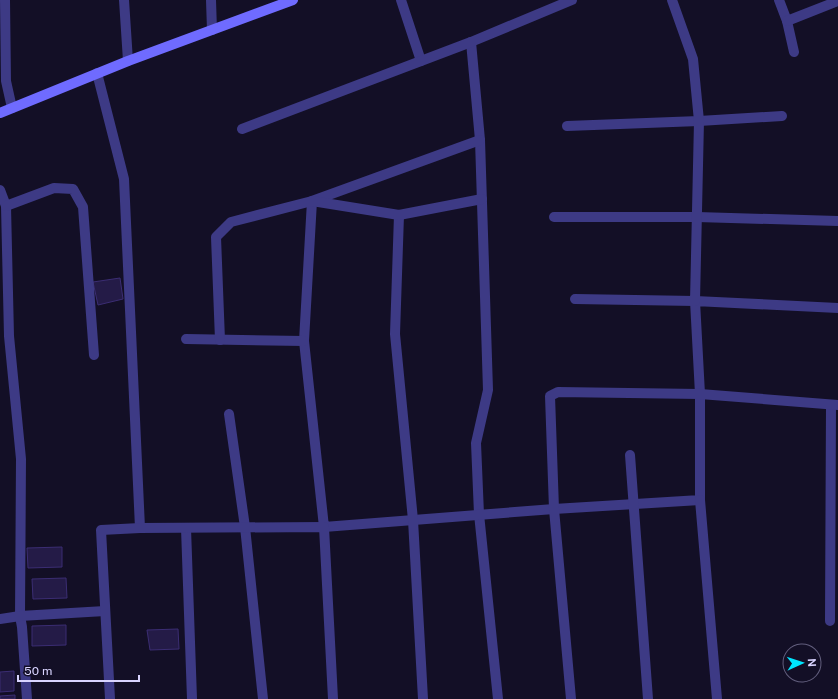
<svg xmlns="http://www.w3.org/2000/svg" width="838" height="699" font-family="'Public Sans',sans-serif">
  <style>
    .building { fill: #241b47; stroke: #3b2d73 }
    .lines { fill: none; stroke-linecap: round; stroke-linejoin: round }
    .street { stroke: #3d3a85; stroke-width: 10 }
    .secondary { stroke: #6f6bff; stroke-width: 10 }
  </style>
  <rect width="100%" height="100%" fill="#130f26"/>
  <g class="building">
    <polygon points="120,278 123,299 98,305 93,282"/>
    <polygon points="62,547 62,567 28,568 27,548"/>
    <polygon points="66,578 67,598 33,599 32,579"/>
    <polygon points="66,625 66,645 32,646 32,626"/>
    <polygon points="178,629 179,649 150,650 147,630"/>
    <polygon points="14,671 14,691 0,692 0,672"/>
    <polygon points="15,695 15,699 0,699 0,696"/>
  </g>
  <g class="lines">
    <g class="street">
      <polyline points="5,0 6,81 12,108"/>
      <polyline points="124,0 128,61"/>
      <polyline points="211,0 212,30"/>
      <polyline points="401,0 421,61"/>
      <polyline points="779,0 787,21 794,52"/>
      <polyline points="787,21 838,1"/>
      <polyline points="471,42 480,140 488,390 476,443 479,514 498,699"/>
      <polyline points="97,73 124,179 140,528"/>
      <polyline points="567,126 699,121 782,116"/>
      <polyline points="242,129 471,42 572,0"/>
      <polyline points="480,140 312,201 304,341 324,527 554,509 700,500 700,394 695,301 838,308"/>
      <polyline points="0,190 6,206 9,336 21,459 20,616 22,627 27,699"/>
      <polyline points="6,206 54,188 73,189 83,207 94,355"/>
      <polyline points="399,215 395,334 413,520 423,699"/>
      <polyline points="554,217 697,217 838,221"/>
      <polyline points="575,299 695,301 699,121 693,59 672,0"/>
      <polyline points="186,339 304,341"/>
      <polyline points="220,340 216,237 231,222 312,201 399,215 482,199"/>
      <polyline points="229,414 245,527 263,699"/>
      <polyline points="630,455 648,699"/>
      <polyline points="700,500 717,699"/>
      <polyline points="186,528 192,699"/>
      <polyline points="0,619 20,616 105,611"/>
      <polyline points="830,621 831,405"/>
      <polyline points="110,699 101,530 140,528 324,527 333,699"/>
      <polyline points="571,699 554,509 550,396 558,392 700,394 838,405"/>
    </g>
    <polyline class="secondary" points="0,113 128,61 293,0"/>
  </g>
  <g transform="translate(802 663) rotate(87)"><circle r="19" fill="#130f26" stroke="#625e7d"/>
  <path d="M0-3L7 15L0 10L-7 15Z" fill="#00e5ff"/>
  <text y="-6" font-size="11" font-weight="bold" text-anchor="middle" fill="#d9d4ff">N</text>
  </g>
  <path d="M18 675v6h121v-6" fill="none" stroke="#d9d4ff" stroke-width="2"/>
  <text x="24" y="675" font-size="12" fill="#d9d4ff" stroke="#130f26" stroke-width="3" paint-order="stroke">50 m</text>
</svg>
